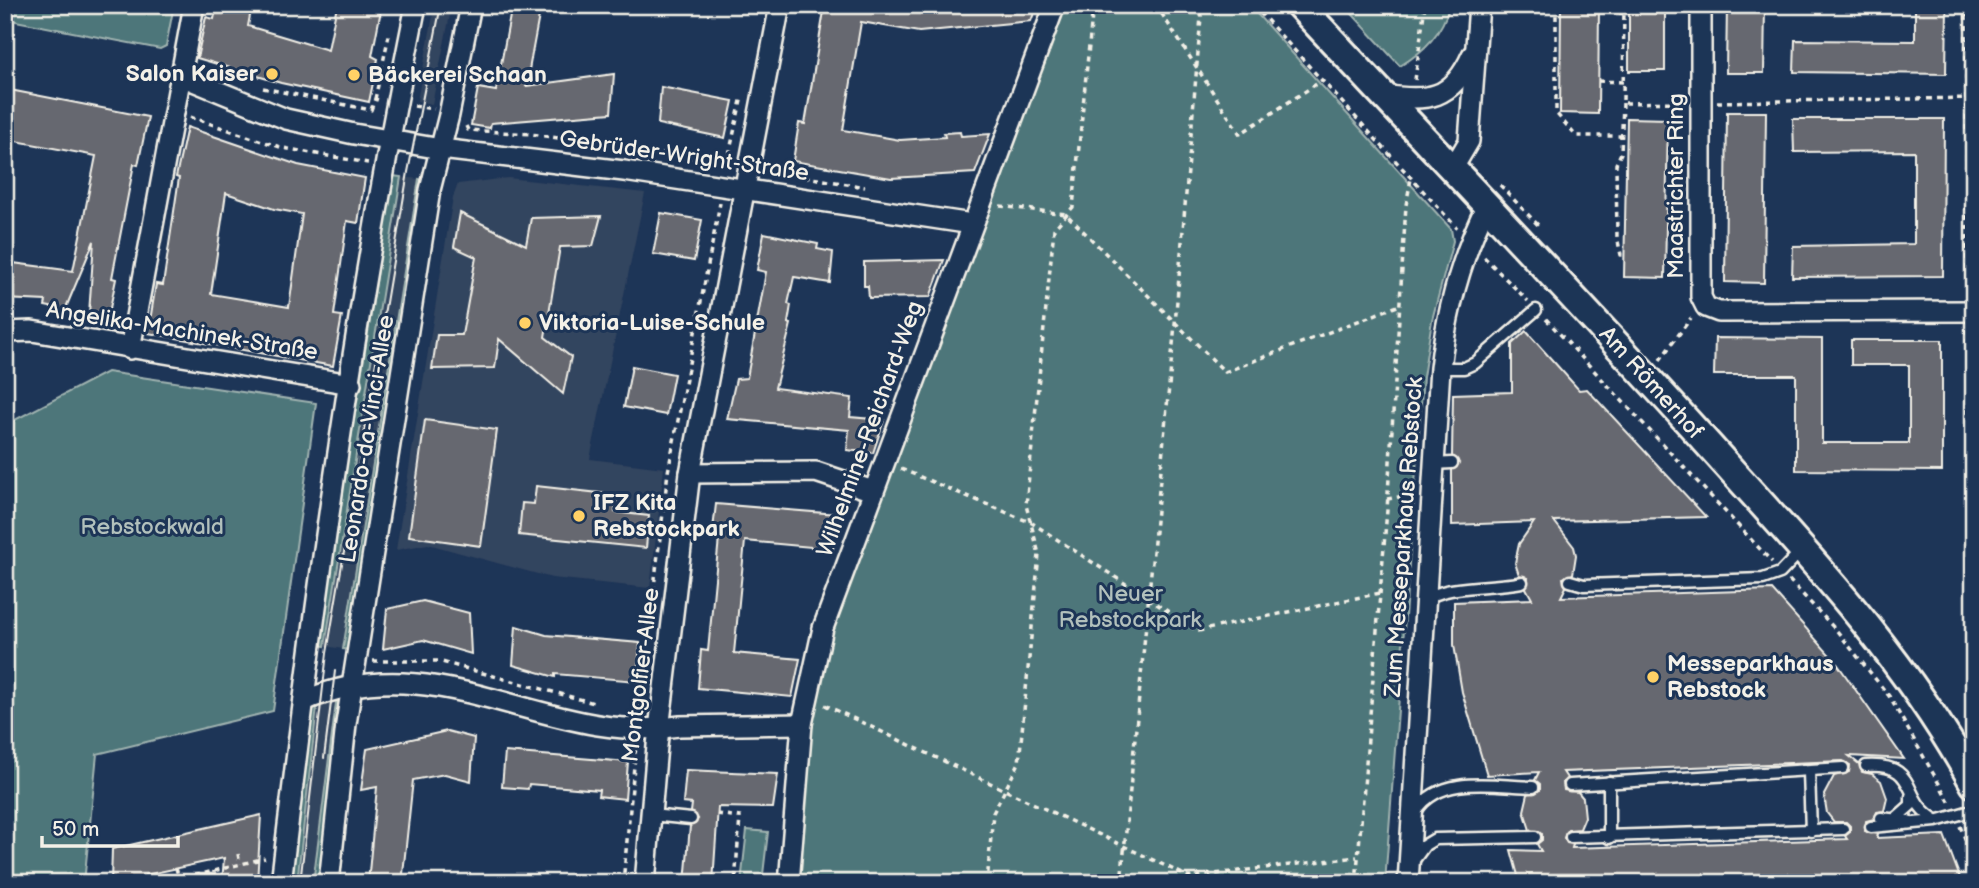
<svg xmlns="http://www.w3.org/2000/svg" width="1979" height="888" font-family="'Balsamiq Sans',sans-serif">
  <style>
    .built { fill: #33445e }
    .green { fill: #4e767a; stroke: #a1b4b1; stroke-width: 2 }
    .building { fill: #666870; stroke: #f4f1e8; stroke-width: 2; fill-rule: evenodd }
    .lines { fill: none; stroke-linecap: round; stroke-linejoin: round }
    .lane-casing { stroke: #f4f1e8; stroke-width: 15 }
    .street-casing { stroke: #f4f1e8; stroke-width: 24 }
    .secondary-casing { stroke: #f4f1e8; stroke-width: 32 }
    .path { stroke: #f4f1e8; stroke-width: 3.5; stroke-dasharray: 5 5; stroke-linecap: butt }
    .lane { stroke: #1d3557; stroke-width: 10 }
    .street { stroke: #1d3557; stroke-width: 19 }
    .secondary { stroke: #1d3557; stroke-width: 26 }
    .tram { stroke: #f4f1e8; stroke-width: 2 }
    .poi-dot { fill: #ffd166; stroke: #1d3557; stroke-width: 2.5 }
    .labels { text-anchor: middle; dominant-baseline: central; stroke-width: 6; stroke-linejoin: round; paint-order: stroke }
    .poi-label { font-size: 23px; font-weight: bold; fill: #f4f1e8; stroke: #1d3557; text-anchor: start }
    .street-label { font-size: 23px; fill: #f4f1e8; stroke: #1d3557 }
    .park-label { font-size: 23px; fill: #b2c0bc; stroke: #1d3557 }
  </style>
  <rect width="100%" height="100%" fill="#1d3557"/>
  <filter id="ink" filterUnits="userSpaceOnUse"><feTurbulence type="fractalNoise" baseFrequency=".0143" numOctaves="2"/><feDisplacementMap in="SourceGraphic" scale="14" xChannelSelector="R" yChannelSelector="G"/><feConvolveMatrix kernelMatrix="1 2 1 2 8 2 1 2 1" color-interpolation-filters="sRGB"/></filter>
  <g filter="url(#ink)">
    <g class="built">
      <polygon points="435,5 452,5 432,104 417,101"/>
      <polygon points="401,177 419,179 343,649 325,646"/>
      <polygon points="508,178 645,193 590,459 664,468 650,588 552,578 428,544 396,550 453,197 458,184"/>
      <polygon points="336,697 313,883 297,883 317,702"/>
    </g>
    <g class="green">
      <polygon points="5,5 174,5 166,46 160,49 5,19"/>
      <polygon points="1065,5 1249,5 1451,229 1453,241 1432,320 1423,377 1385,883 795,883 807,741 827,639"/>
      <path d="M 1344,5 L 1450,5 C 1442,33 1425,51 1400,66 Z"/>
      <polygon points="393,176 401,177 325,646 318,645"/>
      <polygon points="419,179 426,181 352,650 343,649"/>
      <polygon points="107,372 316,403 273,711 97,754 84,883 5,883 5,425"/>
      <polygon points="343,702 320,883 313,883 336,703"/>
      <polygon points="317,707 297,883 288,883 310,709"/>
      <polygon points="747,830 768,832 762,883 741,883"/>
    </g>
    <g class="building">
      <polygon points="217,5 252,5 248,26 328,50 337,5 382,5 372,56 378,59 369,102 281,83 197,58 206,17 214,19"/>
      <polygon points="512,5 541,5 526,86 614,74 611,113 491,123 490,128 471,125 478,88 496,91"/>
      <polygon points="825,5 1037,5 1031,21 919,32 861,22 843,130 900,140 945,137 944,133 960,132 961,136 990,134 975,173 891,178 793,161 799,123 805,124"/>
      <polygon points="1561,5 1599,5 1598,114 1560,113"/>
      <polygon points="1727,5 1765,5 1764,73 1726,73"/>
      <polygon points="1915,5 1947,5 1946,74 1794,72 1795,40 1915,41"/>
      <rect x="1629" y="9" width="36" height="62"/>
      <polygon points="661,87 733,101 725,138 658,124"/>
      <polygon points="5,89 148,117 138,165 134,164 112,278 116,279 108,318 89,314 94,241 65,310 45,306 46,301 5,299 5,262 73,271 96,156 5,139"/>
      <polygon points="1727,112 1766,112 1764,283 1725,282"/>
      <polygon points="1627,118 1668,119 1665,278 1624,277"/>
      <polygon points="1793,119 1944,119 1943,276 1792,277 1793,246 1914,244 1914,151 1794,152"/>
      <path d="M 187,127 L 298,165 L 365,178 L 358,223 L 347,221 L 334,315 L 342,316 L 333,366 L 148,333 L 156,284 L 163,285 L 179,178 L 176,177 ZM 226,193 L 274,209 L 302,214 L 289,307 L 211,294 Z"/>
      <polygon points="460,213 526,245 531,218 601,216 593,246 560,247 545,337 571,357 563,394 499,339 495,368 432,369 437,335 462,335 476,257 454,247"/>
      <polygon points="661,213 702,220 694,261 653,254"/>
      <polygon points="764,233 818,244 817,249 833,252 830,283 794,277 788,304 791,305 788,323 791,324 775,388 852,398 850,417 884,420 873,453 847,450 849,430 727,419 736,379 747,378 766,272 757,270"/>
      <polygon points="944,260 930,297 869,298 868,286 864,286 864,262"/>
      <path d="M 1526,331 L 1579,390 L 1587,389 L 1706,517 L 1554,521 L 1574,547 L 1576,555 L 1573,574 L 1563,578 L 1566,587 L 1561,597 L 1772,590 L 1836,662 L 1904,759 L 1849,756 L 1859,764 L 1862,772 L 1872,774 L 1881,781 L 1887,798 L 1884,811 L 1877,812 L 1874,819 L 1866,821 L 1865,831 L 1878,834 L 1877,838 L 1944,835 L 1962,883 L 1520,883 L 1511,850 L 1541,851 L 1537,844 L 1542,840 L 1542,834 L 1530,830 L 1524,811 L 1528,794 L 1540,790 L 1540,784 L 1535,780 L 1539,772 L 1487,775 L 1462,692 L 1454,645 L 1454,602 L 1532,599 L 1526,588 L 1528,578 L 1519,575 L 1515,563 L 1519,544 L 1534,522 L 1452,525 L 1452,470 L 1459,463 L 1452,456 L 1453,394 L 1512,392 L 1512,344 ZM 1843,761 L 1850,765 L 1849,772 L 1834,776 L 1824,795 L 1827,813 L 1834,822 L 1846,822 L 1850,826 L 1850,832 L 1845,836 L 1847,839 L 1572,848 L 1573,844 L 1567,843 L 1564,838 L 1568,830 L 1580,829 L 1585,817 L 1583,798 L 1578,792 L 1564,790 L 1563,782 L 1567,778 L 1563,772 Z"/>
      <polygon points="1715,338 1822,339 1822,443 1909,443 1909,365 1851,365 1851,340 1942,340 1942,471 1796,470 1796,375 1714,375"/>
      <polygon points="632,366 674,374 666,415 624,407"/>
      <polygon points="425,420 497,430 481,546 409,536"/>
      <polygon points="536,486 617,495 615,512 649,516 646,548 519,535 522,503 534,504"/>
      <polygon points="716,504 837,514 833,549 745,541 734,653 800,659 792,697 698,688 701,650 708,651 719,538 712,538"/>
      <polygon points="423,601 469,613 471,654 423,640 383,649 387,609"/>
      <polygon points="516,626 546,635 640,643 637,681 555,674 555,677 513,665"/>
      <polygon points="447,731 474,738 471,781 445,774 413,780 402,883 368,883 377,787 361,790 367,749"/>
      <polygon points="505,752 628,762 625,799 598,796 599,790 529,784 528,789 502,787"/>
      <polygon points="686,770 778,774 773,808 718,807 713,883 685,883 690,826 698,819 691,812 692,804 683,803"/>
      <polygon points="261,815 257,883 222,883 224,858 145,875 145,883 111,883 112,849"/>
    </g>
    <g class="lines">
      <g class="lane-casing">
        <g id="lane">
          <polyline points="1440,368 1464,368 1475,363 1536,310"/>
          <polyline points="1433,464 1452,463"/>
          <polyline points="1570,581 1584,585 1763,579 1780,573 1801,551"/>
          <path d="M 1426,601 C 1440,584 1498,588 1522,582"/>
          <path d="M 1866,766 C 1921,763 1899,799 1936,820"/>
          <polyline points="1809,772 1811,831"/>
          <polyline points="1609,782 1609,838"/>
          <polyline points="1570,785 1843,768"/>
          <path d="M 1417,810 C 1441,774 1495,786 1533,787"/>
          <polyline points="651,815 691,819"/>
          <polyline points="1881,818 1908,821"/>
          <polyline points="1895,819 1911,805 1911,796"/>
          <polyline points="1871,827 1936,821 1974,810"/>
          <polyline points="1571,837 1843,829"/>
          <polyline points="1414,860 1425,845 1435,839 1535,837"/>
        </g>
      </g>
      <g class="street-casing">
        <g id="street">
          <polyline points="1701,5 1701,297 1706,307 1719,312 1974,311"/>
          <polyline points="181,76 286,119 354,134 441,149 624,171 972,224"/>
          <path d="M 1383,95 C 1428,102 1452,100 1472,55"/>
          <polyline points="1453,168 1469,141 1479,5"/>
          <polyline points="5,332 32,331 351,384"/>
          <polyline points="130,349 194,5"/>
          <polyline points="690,473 816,472 873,491"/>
          <path d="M 304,701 C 439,642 550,747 679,726 L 802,724"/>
          <path d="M 281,883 C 316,589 357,295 416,5"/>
          <polyline points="329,883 346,724 430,190 449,115 471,5"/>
          <polyline points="645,883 657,746 690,473 780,5"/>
          <polyline points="789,883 802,724 823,628 1055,5"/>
          <path d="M 1408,883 L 1440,368 C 1447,309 1461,256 1488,203"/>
        </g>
      </g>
      <g class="secondary-casing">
        <path id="secondary" d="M 1299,5 C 1435,151 1573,295 1707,443 C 1804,551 1904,655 1974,784"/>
      </g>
      <g class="path">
        <polyline points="1156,5 1240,134 1321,81"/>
        <polyline points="1253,5 1457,228"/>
        <polyline points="1556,5 1556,113 1576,136 1622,136"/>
        <polyline points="1624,5 1623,103 1685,102"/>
        <polyline points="1966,5 1967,294"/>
        <polyline points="1599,12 1623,13"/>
        <polyline points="1415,80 1425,5"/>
        <polyline points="1598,81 1623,82"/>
        <polyline points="263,88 371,110 375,99 378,100"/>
        <polyline points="375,99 389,35"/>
        <polyline points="1717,102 1974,98"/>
        <polyline points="1623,103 1621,153 1616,164 1617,237 1621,255 1625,255"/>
        <polyline points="414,106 434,109"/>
        <polyline points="190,117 283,148 368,163"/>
        <polyline points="466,126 468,130 531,134 730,164"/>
        <polyline points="727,164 742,96"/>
        <polyline points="765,170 865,187"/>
        <polyline points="1500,185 1538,225"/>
        <polyline points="1000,206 1066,214 1225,372 1400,305"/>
        <polyline points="1484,257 1528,301"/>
        <polyline points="1546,319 1772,562"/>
        <polyline points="1967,329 1969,540 1974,559"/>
        <polyline points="1660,360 1691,318"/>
        <polyline points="901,469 1032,523 1198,631 1380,593"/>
        <polyline points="1387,499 1416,494"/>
        <polyline points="1789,580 1837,631 1889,696 1950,803"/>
        <polyline points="373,661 438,661 594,703"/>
        <polyline points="825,705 1189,877 1357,857"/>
        <polyline points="639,710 668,472 720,203"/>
        <polyline points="1968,727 1974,735"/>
        <polyline points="717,814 740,817 735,883"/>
        <polyline points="1960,826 1974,861"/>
        <polyline points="238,854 240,864"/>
        <polyline points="176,868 179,879"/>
        <polyline points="166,883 265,858"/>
        <polyline points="213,883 214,871"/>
        <polyline points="623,883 636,745"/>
        <polyline points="987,883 993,813 1019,763 1039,554 1026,505 1054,229 1073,207 1093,5"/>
        <polyline points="1121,883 1175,324 1202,5"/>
        <polyline points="1356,883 1387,510 1406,205 1411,179"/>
      </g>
      <use href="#lane" class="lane"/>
      <use href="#street" class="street"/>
      <use href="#secondary" class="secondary"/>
      <g class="tram">
        <polyline points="324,758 335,671"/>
        <polyline points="300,883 327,653 408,172 441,5"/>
      </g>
    </g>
  </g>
  <g class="poi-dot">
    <circle cx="272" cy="74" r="7"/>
    <circle cx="354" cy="75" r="7"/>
    <circle cx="525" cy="323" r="7"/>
    <circle cx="579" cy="516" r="7"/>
    <circle cx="1653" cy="677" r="7"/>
  </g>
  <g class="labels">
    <g class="poi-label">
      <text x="258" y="74" text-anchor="end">Salon Kaiser</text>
      <text x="368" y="75">Bäckerei Schaan</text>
      <text x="539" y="323">Viktoria-Luise-Schule</text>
      <text x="593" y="503">IFZ Kita<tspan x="593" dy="26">Rebstockpark</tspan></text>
      <text x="1667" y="664">Messeparkhaus<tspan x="1667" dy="26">Rebstock</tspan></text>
    </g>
    <g class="street-label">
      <text transform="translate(684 156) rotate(8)">Gebrüder-Wright-Straße</text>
      <text transform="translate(1676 186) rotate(-90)">Maastrichter Ring</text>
      <text transform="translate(182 331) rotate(9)">Angelika-Machinek-Straße</text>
      <text transform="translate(1651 383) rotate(48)">Am Römerhof</text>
      <text transform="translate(870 429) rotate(-70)">Wilhelmine-Reichard-Weg</text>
      <text transform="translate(367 439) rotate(-81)">Leonardo-da-Vinci-Allee</text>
      <text transform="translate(1404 537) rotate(-86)">Zum Messeparkhaus Rebstock</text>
      <text transform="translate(641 675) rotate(-83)">Montgolfier-Allee</text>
    </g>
    <g class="park-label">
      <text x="152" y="527">Rebstockwald</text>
      <text x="1130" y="594">Neuer<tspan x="1130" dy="26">Rebstockpark</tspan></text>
    </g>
  </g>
  <rect width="1979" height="888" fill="none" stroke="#1d3557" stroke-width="28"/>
  <rect x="14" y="14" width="1951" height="860" fill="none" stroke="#f4f1e8" stroke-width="2.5" filter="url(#ink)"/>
  <path d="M42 836v10h136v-10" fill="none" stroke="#f4f1e8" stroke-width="3.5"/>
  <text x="52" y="836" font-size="21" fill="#f4f1e8" stroke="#1d3557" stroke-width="5" paint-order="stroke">50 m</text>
</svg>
